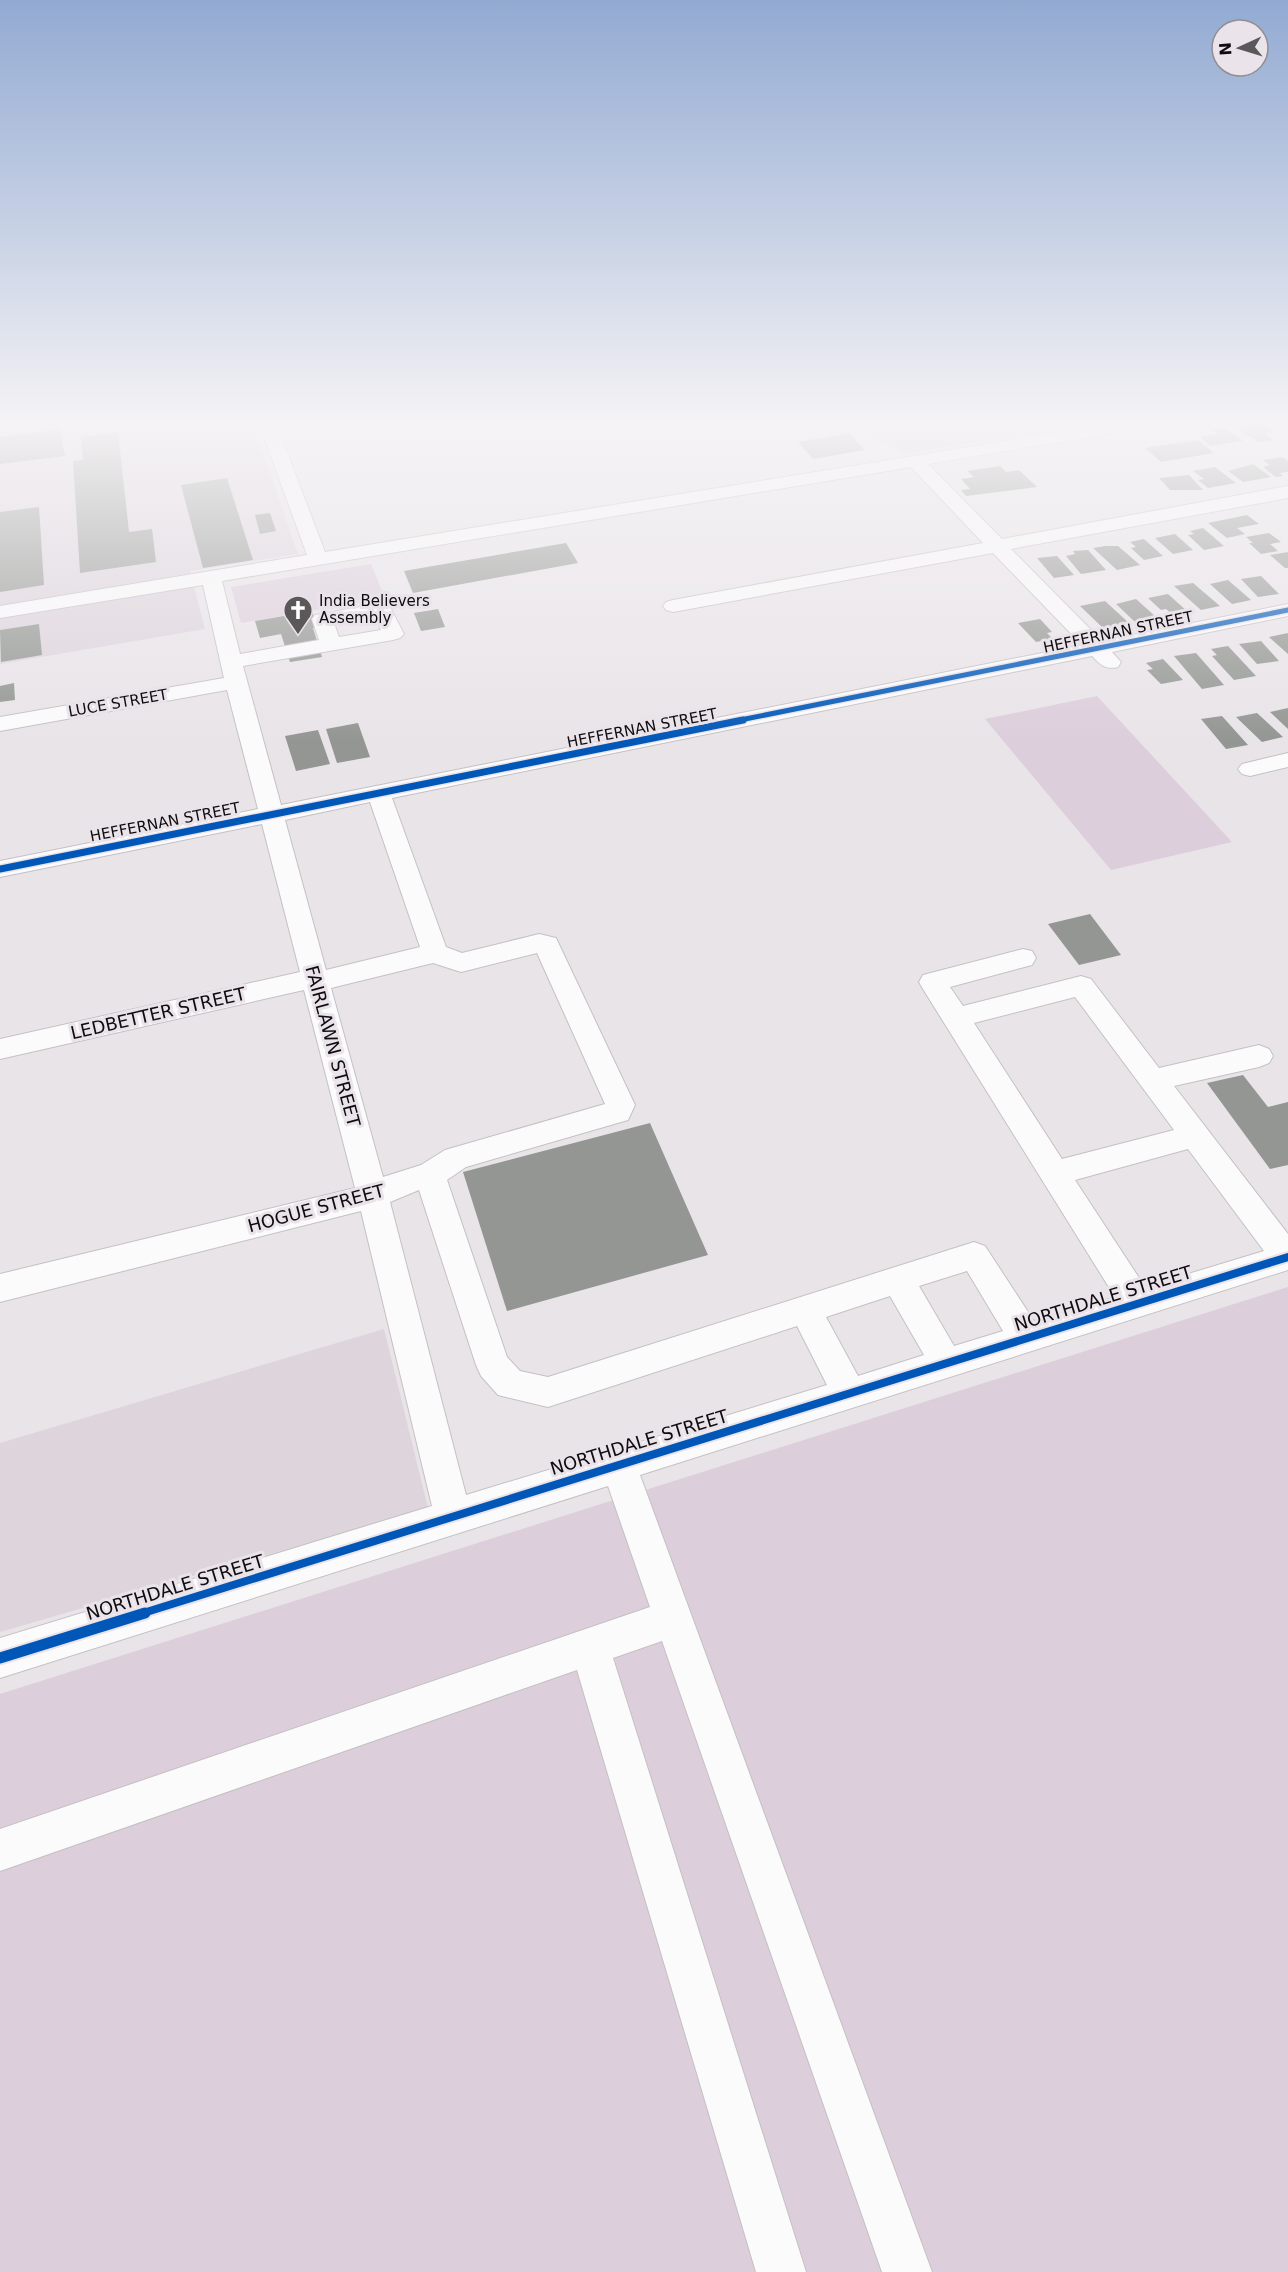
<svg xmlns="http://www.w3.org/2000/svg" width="1288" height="2272" font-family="'DejaVu Sans',sans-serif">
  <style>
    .built { fill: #ddd4dc }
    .green { fill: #dccedb }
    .building { fill: #939692 }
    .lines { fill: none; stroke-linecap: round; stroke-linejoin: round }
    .minor-casing { stroke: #c4c0c3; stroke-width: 2 }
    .minor { fill: #fcfbfc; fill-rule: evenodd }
    .cycleway-far3-casing { stroke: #eae3e9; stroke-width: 8 }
    .cycleway-far2-casing { stroke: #eae3e9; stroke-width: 10 }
    .cycleway-far1-casing { stroke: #eae3e9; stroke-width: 12 }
    .cycleway-casing { stroke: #eae3e9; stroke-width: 15 }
    .cycleway-far3 { stroke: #0057b8; stroke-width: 5 }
    .cycleway-far2 { stroke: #0057b8; stroke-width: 7 }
    .cycleway-far1 { stroke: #0057b8; stroke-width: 8 }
    .cycleway { stroke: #0057b8; stroke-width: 11 }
    .labels { text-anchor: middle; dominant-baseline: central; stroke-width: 6; stroke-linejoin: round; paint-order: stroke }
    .far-poi-label { font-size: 15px; fill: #0e0c0e; stroke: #eae3e9; text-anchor: start }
    .far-street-label { font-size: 15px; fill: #0e0c0e; stroke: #eae3e9 }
    .street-label { font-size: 18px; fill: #0e0c0e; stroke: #eae3e9 }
  </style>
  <rect width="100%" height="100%" fill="#e9e4e8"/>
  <g class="built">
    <polygon points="0,423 253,423 298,554 190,571 205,629 0,664"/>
    <polygon points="384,1329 428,1508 0,1632 0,1443"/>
  </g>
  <g class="green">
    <polygon points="847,423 1096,423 903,454"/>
    <polygon points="371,564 385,598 241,623 231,587"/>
    <polygon points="1097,696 1232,842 1111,870 985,719"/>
    <polygon points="1288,1287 1288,2272 0,2272 0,1694"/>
  </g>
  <g class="building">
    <polygon points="1262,423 1274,432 1265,433 1273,440 1258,442 1251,436 1246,436 1237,426"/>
    <polygon points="1226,428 1243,441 1211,446 1200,437 1218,434 1212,430"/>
    <polygon points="60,429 65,456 0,464 0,437"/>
    <polygon points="118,432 129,532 152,529 156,562 80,573 73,461 83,460 81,437"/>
    <polygon points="849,433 865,450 813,459 798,442"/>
    <polygon points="1198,440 1214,453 1161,462 1145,448"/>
    <polygon points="1283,457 1288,461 1288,472 1280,473 1283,476 1276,477 1263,467 1270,465 1263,460"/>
    <polygon points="1253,464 1271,477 1243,482 1228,471"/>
    <polygon points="1000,466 1006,472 1019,470 1037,487 966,496 961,490 970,489 961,479 974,477 967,471"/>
    <polygon points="1215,467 1236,483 1208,488 1198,480 1204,479 1193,471"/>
    <polygon points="1189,475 1203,490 1170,490 1159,478"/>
    <polygon points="227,478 253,560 203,568 181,485"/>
    <polygon points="39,507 44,585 0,592 0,512"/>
    <polygon points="270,513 276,531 260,534 255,515"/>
    <polygon points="1247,515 1259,524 1237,528 1245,534 1227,538 1208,523"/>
    <polygon points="1203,528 1224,546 1204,550 1188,535 1194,534 1190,531"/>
    <polygon points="1269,533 1281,542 1270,544 1278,551 1261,554 1249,543 1253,543 1246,537"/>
    <polygon points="1175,534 1193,550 1173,554 1155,538"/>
    <polygon points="1144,539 1163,556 1144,560 1131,548 1136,547 1130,542"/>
    <polygon points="566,543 578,563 413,593 404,571"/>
    <polygon points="1105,546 1118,546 1140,565 1117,570 1093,548"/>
    <polygon points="1088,550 1106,570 1081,574 1066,556 1075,554 1073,551"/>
    <polygon points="1288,552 1288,568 1285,568 1270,555"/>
    <polygon points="1057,556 1074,575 1054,578 1037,558"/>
    <polygon points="1261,576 1279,594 1258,597 1241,579"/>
    <polygon points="1228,580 1251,600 1232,604 1210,584"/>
    <polygon points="1193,583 1220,606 1201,610 1174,586"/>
    <polygon points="1168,594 1188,612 1173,615 1166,609 1161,610 1148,598"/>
    <polygon points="1136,599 1156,617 1135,622 1116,604"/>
    <polygon points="1105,601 1129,623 1103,628 1080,606"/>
    <polygon points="438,609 445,627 421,631 414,613"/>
    <polygon points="312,611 317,627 313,628 322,657 290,662 281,634 260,638 255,621"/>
    <polygon points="1040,619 1052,632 1047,633 1053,639 1036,642 1018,623"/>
    <polygon points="39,624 42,655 1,662 0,630"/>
    <polygon points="1288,633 1288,654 1269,637"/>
    <polygon points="1261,641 1279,661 1257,664 1239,644"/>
    <polygon points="1228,646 1256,676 1234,680 1212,656 1217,655 1211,649"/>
    <polygon points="1196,653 1224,685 1202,689 1174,656"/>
    <polygon points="1163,659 1183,680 1161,684 1147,670 1153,669 1146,663"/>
    <polygon points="14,683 15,700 0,702 0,686"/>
    <polygon points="1288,708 1288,729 1270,712"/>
    <polygon points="1257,713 1283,737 1262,742 1236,717"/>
    <polygon points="1222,716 1248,745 1226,749 1201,719"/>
    <polygon points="358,723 370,757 337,763 326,729"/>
    <polygon points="318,730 330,764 296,771 285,736"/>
    <polygon points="1090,914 1121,955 1079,965 1048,924"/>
    <polygon points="1243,1075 1268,1107 1288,1102 1288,1165 1270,1169 1207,1083"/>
    <polygon points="650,1123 708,1255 507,1311 463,1172"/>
  </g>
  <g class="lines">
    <g class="minor-casing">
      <g id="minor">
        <path d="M 259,423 L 276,423 L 325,552 L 1116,423 L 1154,423 L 1145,428 L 928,464 L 1002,539 L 1288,486 L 1288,498 L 1011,549 L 1102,641 L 1288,604 L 1288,616 L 1112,652 L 1121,662 L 1118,667 C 1105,670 1101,665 1092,656 L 392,798 L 446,947 L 462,953 L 539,934 L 556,938 L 635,1105 L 628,1120 L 466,1167 L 447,1180 L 507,1357 L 520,1371 L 548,1377 L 974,1242 L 985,1246 L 1034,1321 L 1115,1297 L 923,989 L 919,982 L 923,975 L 1023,949 L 1032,951 L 1036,958 L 1032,965 L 950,987 L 963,1006 L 1081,976 L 1091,979 L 1159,1068 L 1259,1045 L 1269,1049 L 1273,1056 L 1269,1063 L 1259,1067 L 1174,1086 L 1288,1234 L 1288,1270 L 640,1475 L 932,2272 L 882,2272 L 662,1641 L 613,1658 L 806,2272 L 756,2272 L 577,1670 L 0,1871 L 0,1829 L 650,1607 L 608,1486 L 0,1678 L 0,1638 L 432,1506 L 361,1211 L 0,1302 L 0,1274 L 355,1188 L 304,990 L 0,1059 L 0,1039 L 300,972 L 262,824 L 0,877 L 0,861 L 258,809 L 227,690 L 0,731 L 0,717 L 224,678 L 203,585 L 0,618 L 0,606 L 307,555 ZM 911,467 L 983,543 L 673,600 L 666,602 L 663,606 L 666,610 L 673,612 L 993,553 L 1082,645 L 281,805 L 243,666 L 393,640 L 400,638 L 404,634 L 389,605 L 382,603 L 315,615 L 312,619 L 319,640 L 240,654 L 222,581 ZM 375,616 L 381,630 L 339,637 L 334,623 ZM 370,802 L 420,947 L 326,970 L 285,820 ZM 537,953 L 605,1104 L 445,1150 L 421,1165 L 383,1177 L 331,988 L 433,963 L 461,972 ZM 1075,997 L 1174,1130 L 1062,1159 L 974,1023 ZM 1188,1149 L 1264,1251 L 1145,1287 L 1075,1180 ZM 419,1190 L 476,1365 L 481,1376 L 498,1395 L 548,1407 L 797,1326 L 827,1385 L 466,1495 L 390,1202 ZM 967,1271 L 1003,1331 L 954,1346 L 919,1286 ZM 890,1296 L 924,1355 L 858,1376 L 826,1317 Z"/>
        <polygon points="1288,753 1288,767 1250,776 1242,774 1238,769 1242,764"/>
      </g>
    </g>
    <use href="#minor" class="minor"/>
    <g class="cycleway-far3-casing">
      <polyline id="cycleway-far3" points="735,721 1288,610"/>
    </g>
    <g class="cycleway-far2-casing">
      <polyline id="cycleway-far2" points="0,869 743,720"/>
    </g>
    <g class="cycleway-far1-casing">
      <polyline id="cycleway-far1" points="140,1614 1288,1257"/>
    </g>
    <g class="cycleway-casing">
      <polyline id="cycleway" points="0,1658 145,1613"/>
    </g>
    <use href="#cycleway-far3" class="cycleway-far3"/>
    <use href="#cycleway-far2" class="cycleway-far2"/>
    <use href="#cycleway-far1" class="cycleway-far1"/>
    <use href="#cycleway" class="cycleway"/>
  </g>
  <linearGradient id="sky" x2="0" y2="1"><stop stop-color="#92aad2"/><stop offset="0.57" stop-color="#f5f3f5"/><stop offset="1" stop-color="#f5f3f5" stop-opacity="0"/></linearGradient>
  <rect width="1288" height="741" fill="url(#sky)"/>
  <defs>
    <g id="church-pin" transform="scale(1.5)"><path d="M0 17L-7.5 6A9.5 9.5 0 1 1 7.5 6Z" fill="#5b585a" stroke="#eae3e9"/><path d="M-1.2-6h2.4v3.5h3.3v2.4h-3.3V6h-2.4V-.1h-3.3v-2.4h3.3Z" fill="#fff"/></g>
  </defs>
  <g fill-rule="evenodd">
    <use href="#church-pin" x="298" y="610"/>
  </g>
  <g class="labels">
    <g class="far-poi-label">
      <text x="319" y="601">India Believers<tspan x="319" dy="17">Assembly</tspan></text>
    </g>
    <g class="far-street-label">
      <text transform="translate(1118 632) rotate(-12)">HEFFERNAN STREET</text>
      <text transform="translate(118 703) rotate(-10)">LUCE STREET</text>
      <text transform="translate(642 728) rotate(-11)">HEFFERNAN STREET</text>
      <text transform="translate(165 822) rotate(-11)">HEFFERNAN STREET</text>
    </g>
    <g class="street-label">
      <text transform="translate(158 1013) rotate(-13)">LEDBETTER STREET</text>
      <text transform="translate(333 1046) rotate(75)">FAIRLAWN STREET</text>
      <text transform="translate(316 1208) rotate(-15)">HOGUE STREET</text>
      <text transform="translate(1103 1298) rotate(-17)">NORTHDALE STREET</text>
      <text transform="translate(639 1442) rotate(-17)">NORTHDALE STREET</text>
      <text transform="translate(175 1587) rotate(-17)">NORTHDALE STREET</text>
    </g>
  </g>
  <g transform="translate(1240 48) rotate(266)"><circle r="28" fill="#eae3e9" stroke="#928d91" stroke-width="1.5"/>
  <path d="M0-4.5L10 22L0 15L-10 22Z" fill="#5b585a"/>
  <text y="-9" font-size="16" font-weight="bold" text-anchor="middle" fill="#0e0c0e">N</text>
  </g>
</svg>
